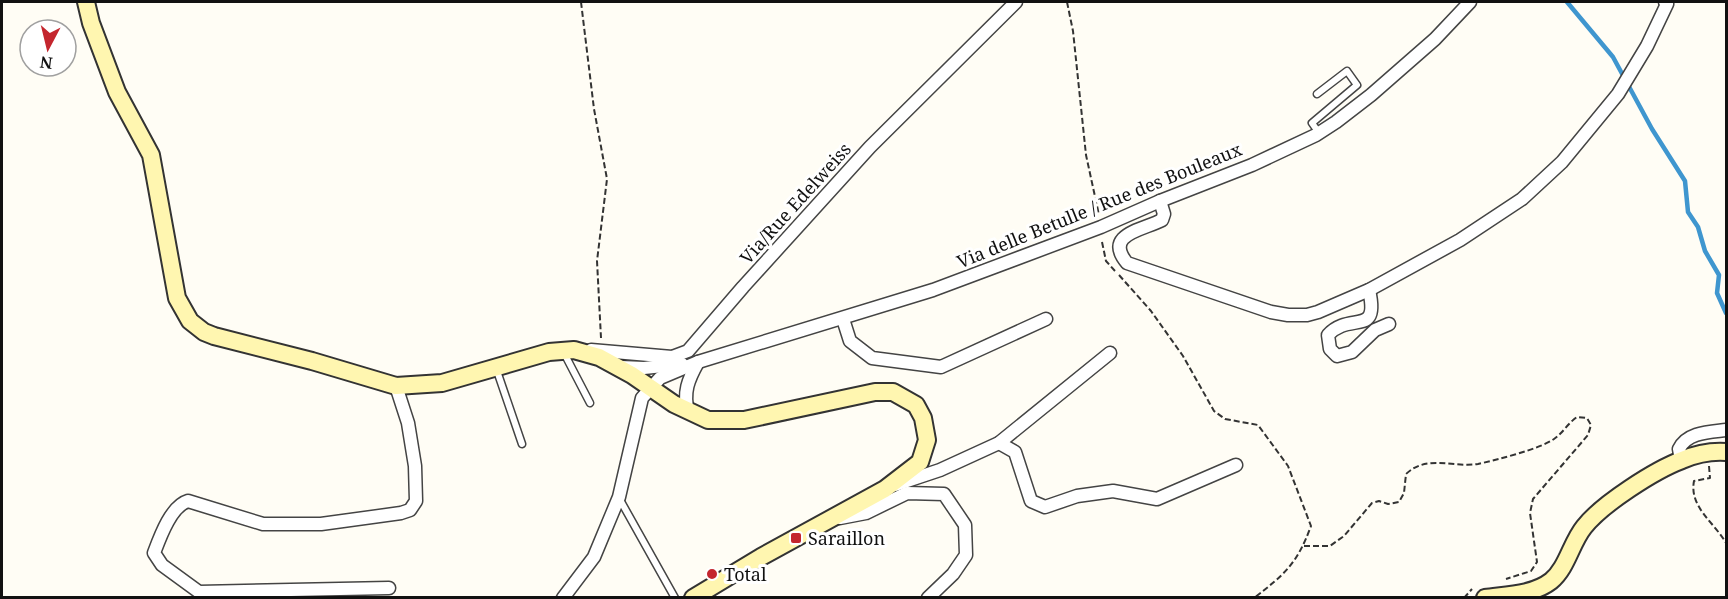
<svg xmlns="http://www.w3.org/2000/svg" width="1728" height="599" font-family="'Noto Serif',serif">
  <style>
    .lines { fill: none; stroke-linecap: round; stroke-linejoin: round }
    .stream { stroke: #3f96cf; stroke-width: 4.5 }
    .lane-casing { stroke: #444; stroke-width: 9 }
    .street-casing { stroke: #444; stroke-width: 15 }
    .secondary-casing { stroke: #333; stroke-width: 20 }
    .path { stroke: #333; stroke-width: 2; stroke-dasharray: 6 3; stroke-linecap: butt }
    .lane { stroke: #fff; stroke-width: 6 }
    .street { stroke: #fff; stroke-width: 12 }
    .secondary { stroke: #fff6b0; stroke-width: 16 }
    .poi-dot { fill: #c4262e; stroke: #fff; stroke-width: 2 }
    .labels { text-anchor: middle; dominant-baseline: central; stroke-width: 6; stroke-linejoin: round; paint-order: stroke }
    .street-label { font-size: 18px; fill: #111; stroke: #fff }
    .poi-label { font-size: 18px; fill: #111; stroke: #fff; text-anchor: start }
  </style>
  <rect width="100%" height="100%" fill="#fffdf5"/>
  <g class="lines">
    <polyline class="stream" points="1567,2 1613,57 1652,129 1685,181 1688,212 1698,227 1705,251 1719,275 1717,293 1726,313"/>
    <g class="lane-casing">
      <g id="lane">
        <polyline points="1317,94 1347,71 1357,85 1312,123 1319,133"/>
        <polyline points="564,353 590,403"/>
        <polyline points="496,368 522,444"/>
        <polyline points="619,498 675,598"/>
      </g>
    </g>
    <g class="street-casing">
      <g id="street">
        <path d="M 1160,201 L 1164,214 L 1162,220 C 1143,230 1103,234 1127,263 L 1271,312 L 1288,315 L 1307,315 L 1318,312 L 1369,290 L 1460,240 L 1522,199 L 1562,162 L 1618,94 L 1647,46 L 1667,4 L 1665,2"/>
        <path d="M 1369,290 C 1380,338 1350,311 1328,335 L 1330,349 L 1337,356 L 1352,352 L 1375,330 L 1389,324"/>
        <polyline points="843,319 850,341 872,358 941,367 1046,319"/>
        <polyline points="591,350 672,357 688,351 743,287 870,147 1016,2"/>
        <polyline points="621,367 644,368 682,364"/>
        <path d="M 688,412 C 683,392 688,380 698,362"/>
        <polyline points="999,443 1015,452 1031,501 1045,507 1077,496 1113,491 1157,499 1236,465"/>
        <path d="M 1681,460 L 1679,449 C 1687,432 1710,432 1726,430"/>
        <polyline points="895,485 940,470 999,443 1110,353"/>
        <polyline points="840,518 866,513 907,493 944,494 965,525 966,555 953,574 928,598"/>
        <path d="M 389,588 L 199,592 L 162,565 L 154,553 C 160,537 171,506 188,501 L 263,524 L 321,524 L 401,513 L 410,510 L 416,501 L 415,466 L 408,423 L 396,386"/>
        <polyline points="563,598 594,557 619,497 642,398 660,378 698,362 933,290 1101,227 1160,201 1252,165 1316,135 1336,122 1371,95 1435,39 1470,2"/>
      </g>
    </g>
    <g class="secondary-casing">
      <g id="secondary">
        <polyline points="86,2 91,23 117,92 151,155 177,298 190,321 204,332 214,336 312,361 396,386 442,383 549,352 574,350 599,357 632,375 674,404 708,420 744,420 875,392 893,392 916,405 923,418 927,440 920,462 885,489 761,557 693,598"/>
        <path d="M 1485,598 C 1506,595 1533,595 1551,581 C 1567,568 1571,543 1584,527 C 1602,504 1655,470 1682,460 C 1696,454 1711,451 1726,452"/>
      </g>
    </g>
    <g class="path">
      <polyline points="581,2 594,109 607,179 597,261 601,338"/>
      <polyline points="1067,2 1073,31 1086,155 1099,215"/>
      <polyline points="1102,242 1106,261 1115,271"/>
      <path d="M 1119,275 L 1151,311 L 1183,356 L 1214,411 L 1225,419 L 1258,425 L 1288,466 L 1311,526 C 1297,564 1285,574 1254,598"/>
      <path d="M 1709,466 L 1710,478 L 1694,481 C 1689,507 1714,522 1726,543"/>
      <path d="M 1304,546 L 1330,546 L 1344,536 L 1372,503 L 1379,501 L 1388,504 L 1399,502 L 1404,493 L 1406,474 C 1427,454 1453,468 1478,464 C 1496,460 1540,449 1554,439 C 1563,433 1568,423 1577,417 L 1587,418 L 1591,425 L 1588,435 L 1533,499 L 1530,513 L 1537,562 L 1531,571 L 1506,579"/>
      <polyline points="1464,598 1472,589"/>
    </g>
    <use href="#lane" class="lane"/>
    <use href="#street" class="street"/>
    <use href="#secondary" class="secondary"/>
  </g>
  <g class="poi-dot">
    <rect x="790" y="532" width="12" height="12" rx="3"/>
    <circle cx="712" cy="574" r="6"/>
  </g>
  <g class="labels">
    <g class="street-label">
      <text transform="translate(795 203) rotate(-48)">Via/Rue Edelweiss</text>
      <text transform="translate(1099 205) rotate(-22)">Via delle Betulle / Rue des Bouleaux</text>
    </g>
    <g class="poi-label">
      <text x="808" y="538">Saraillon</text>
      <text x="724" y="574">Total</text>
    </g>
  </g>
  <rect width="1728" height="599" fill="none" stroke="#111111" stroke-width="6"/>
  <g transform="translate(48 48) rotate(187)"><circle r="28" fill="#ffffff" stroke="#a0a0a0" stroke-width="1.5"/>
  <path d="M0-4.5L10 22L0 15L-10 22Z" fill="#c4262e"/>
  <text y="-9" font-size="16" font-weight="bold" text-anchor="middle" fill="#111111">N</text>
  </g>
</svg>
